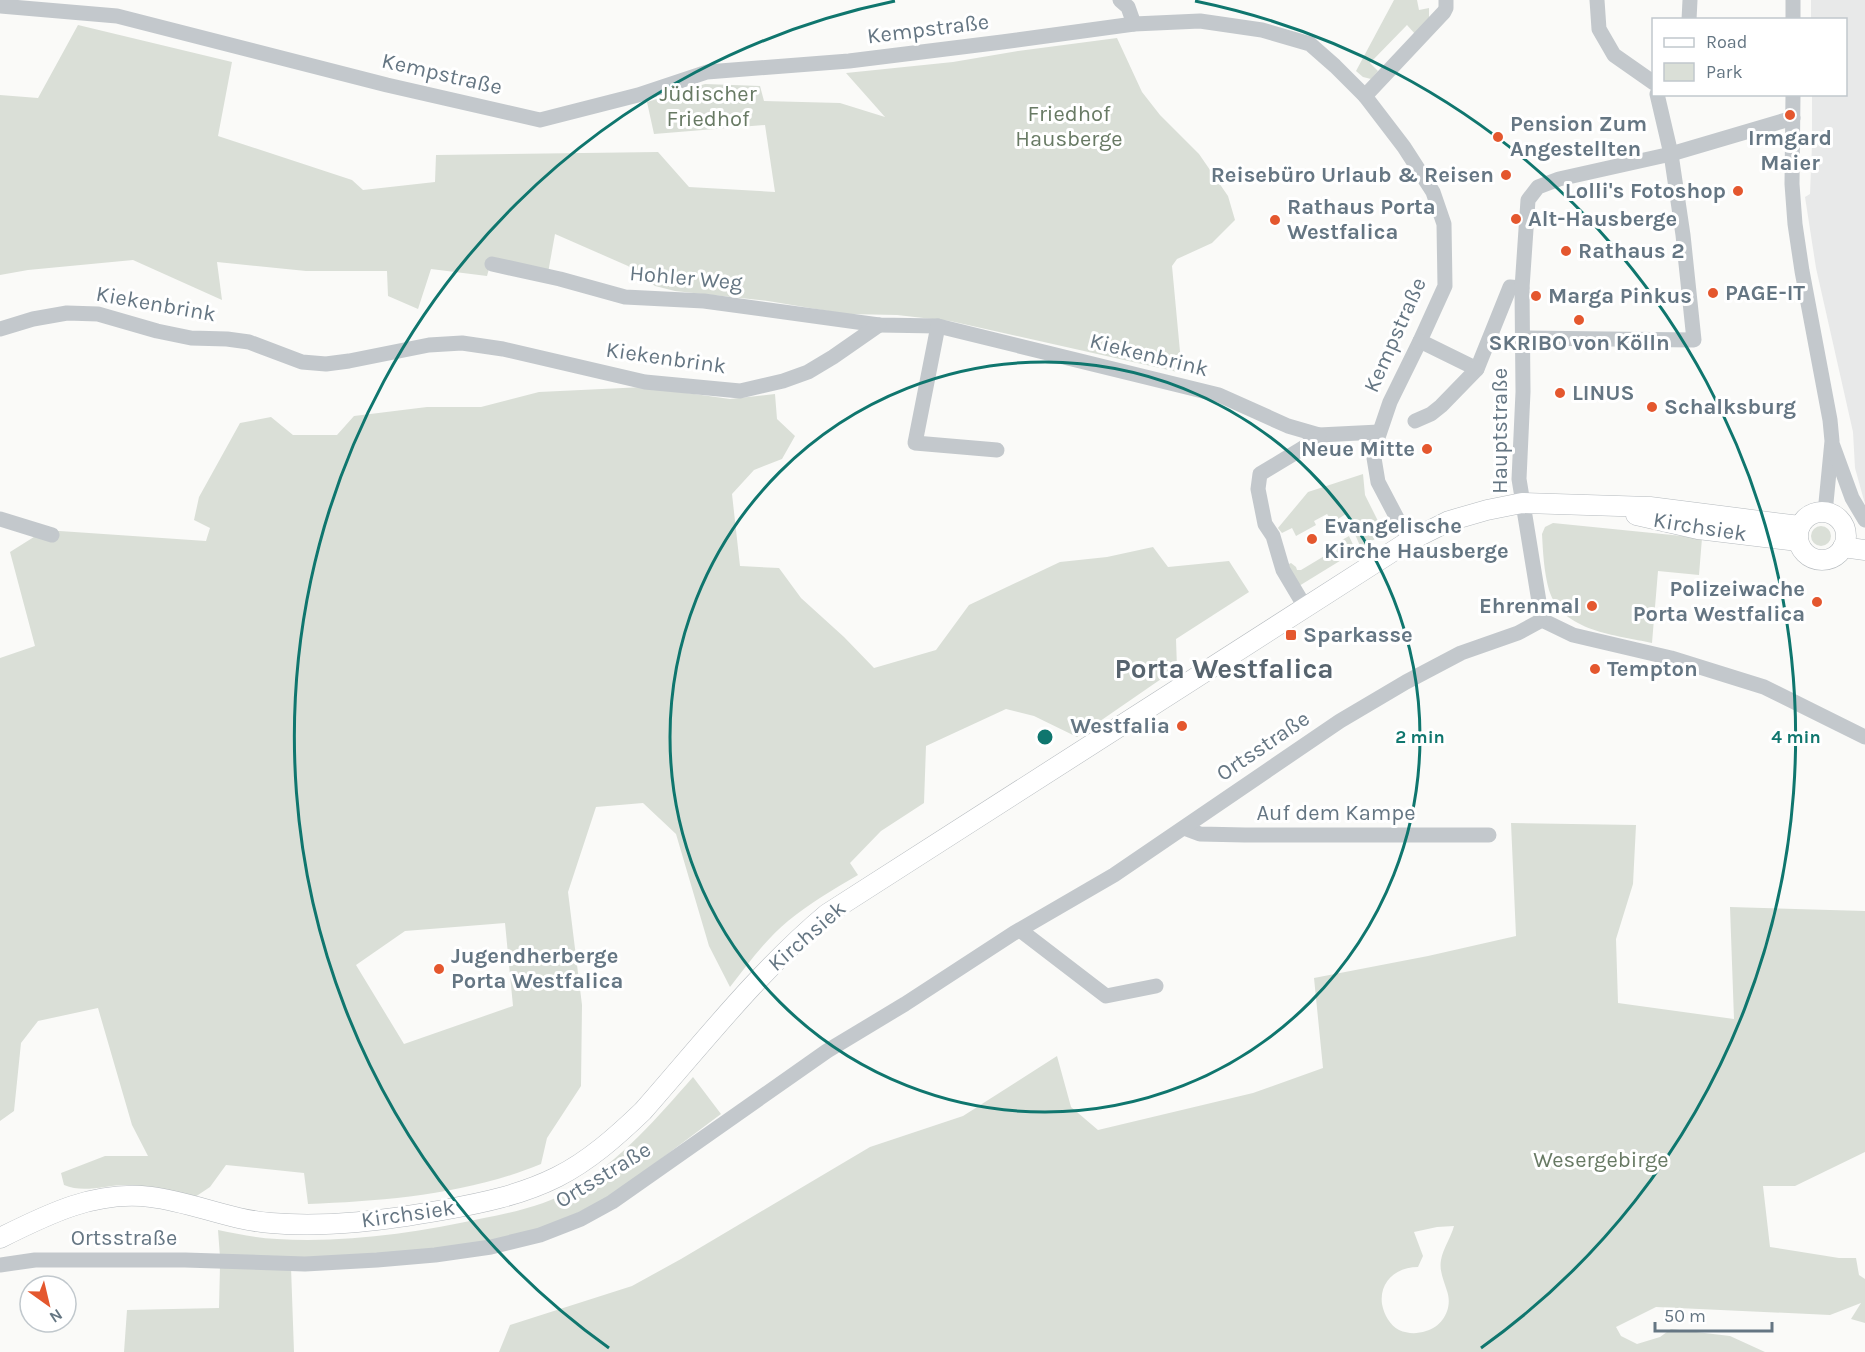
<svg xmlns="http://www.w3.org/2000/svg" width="1865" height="1352" font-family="Karla,sans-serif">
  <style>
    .built { fill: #e8e9e9 }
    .green { fill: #dadfd7; fill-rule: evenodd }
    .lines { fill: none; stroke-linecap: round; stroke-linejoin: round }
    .major-casing { stroke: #b5babe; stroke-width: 21 }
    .minor { stroke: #c3c8cc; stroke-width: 15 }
    .major { stroke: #fff; stroke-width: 20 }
    .ring { fill: none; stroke: #0f766e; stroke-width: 3 }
    .poi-dot { fill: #e4572e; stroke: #fff; stroke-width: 2 }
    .labels { text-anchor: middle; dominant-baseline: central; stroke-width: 6; stroke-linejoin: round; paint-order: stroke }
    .street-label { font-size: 22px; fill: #657683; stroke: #fff }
    .park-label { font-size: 22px; fill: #687a64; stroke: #fff }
    .poi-label { font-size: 22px; font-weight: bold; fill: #657683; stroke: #fff; text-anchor: start }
    .district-label { font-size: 28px; font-weight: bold; fill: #57646e; stroke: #fff }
    .centre { fill: #0f766e; stroke: #fff; stroke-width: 3 }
    .ring-label { font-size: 18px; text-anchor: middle; font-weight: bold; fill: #0f766e; stroke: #fff; stroke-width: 6; stroke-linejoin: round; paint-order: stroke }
  </style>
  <rect width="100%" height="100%" fill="#fafaf8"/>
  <polygon class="built" points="1811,0 1865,0 1865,504 1855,468 1853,432 1816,268 1805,197 1810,194 1812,144 1812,95 1846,94 1846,20 1811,19"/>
  <g class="green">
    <polygon points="1394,0 1417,0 1419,10 1429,8 1429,18 1416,35 1407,25 1370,63 1378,71 1371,79 1363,77 1356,71"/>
    <polygon points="78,25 232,62 218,136 352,180 363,190 435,182 436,155 658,152 689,187 775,192 765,125 654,134 647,102 705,84 760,86 764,101 840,103 885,117 846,73 953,62 1018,51 1117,38 1142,92 1160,115 1199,154 1228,196 1235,220 1212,243 1177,259 1172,266 1182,373 950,321 897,315 846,314 768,301 675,291 655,286 628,266 555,234 548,273 492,258 487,276 431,269 418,309 388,296 387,271 306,271 217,262 222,300 133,260 28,270 0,275 0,95 38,98"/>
    <path d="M 644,387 L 730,399 L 775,394 L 777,419 L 795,436 L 782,459 L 754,470 L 732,494 L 740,566 L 779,568 L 801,598 L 844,637 L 874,668 L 936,650 L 969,605 L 1060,562 L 1107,557 L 1153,547 L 1168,567 L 1229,561 L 1249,592 L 1176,639 L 1177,668 L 1077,737 L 1034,716 L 1006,709 L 926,746 L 924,803 L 881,831 L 850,863 L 858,875 C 834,889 810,903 788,921 C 766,939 748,964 730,987 L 709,946 L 676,834 L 643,803 L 596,807 L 568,892 L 582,1005 L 581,1086 L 547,1138 L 541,1164 C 468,1194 386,1201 308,1204 L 304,1173 L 226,1165 L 210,1187 L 195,1197 C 173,1192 152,1186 129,1185 C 107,1184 85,1194 64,1185 L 61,1173 L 105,1156 L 148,1156 L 132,1125 L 98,1008 L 38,1021 L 21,1043 L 14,1111 L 0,1121 L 0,658 L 35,646 L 10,552 L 45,530 L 206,541 L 210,528 L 194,520 L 199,497 L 240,423 L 271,417 L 293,435 L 337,435 L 354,416 L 427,407 L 481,407 L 539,392 ZM 505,923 L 513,1006 L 404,1044 L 356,965 L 405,931 Z"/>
    <polygon points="1363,474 1365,495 1384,533 1361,548 1346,514 1333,522 1327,514 1314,521 1316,525 1296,536 1292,528 1282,533 1278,528 1308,492"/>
    <path d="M 1553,523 L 1702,538 L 1699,575 L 1658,571 L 1652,643 C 1617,635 1562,632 1549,590 C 1544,572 1543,553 1542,534 L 1545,527 Z"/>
    <circle cx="1821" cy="536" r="10"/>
    <polygon points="1349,536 1356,551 1299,586 1287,565 1291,563 1296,567 1297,570 1301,570 1331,552 1335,554 1337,549 1333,545"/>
    <path d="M 1511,823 L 1636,825 L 1633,884 L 1616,939 L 1618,1003 L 1734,1019 L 1730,907 L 1865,911 L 1865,1152 L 1795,1186 L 1763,1186 L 1770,1247 L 1839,1258 L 1856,1258 L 1859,1275 L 1865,1279 L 1865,1323 L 1851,1319 L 1861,1303 L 1830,1315 L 1656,1307 L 1616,1327 L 1621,1336 L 1637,1344 L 1660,1337 L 1671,1329 L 1730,1336 L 1765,1352 L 499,1352 L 510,1325 L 632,1286 L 681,1259 L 870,1147 L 963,1116 L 1057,1056 L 1071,1107 L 1098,1130 L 1253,1093 L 1323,1068 L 1314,978 L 1428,956 L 1516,936 ZM 1454,1226 C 1451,1237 1443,1249 1441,1260 C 1439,1271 1444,1281 1447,1291 C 1453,1308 1443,1326 1426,1331 C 1417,1334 1408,1334 1399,1330 C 1390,1325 1384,1315 1382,1304 C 1379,1281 1397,1267 1418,1267 L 1423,1256 L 1414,1232 L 1437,1227 Z"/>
    <path d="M 693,1077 L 721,1114 L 614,1194 L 556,1224 L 462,1248 L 366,1258 L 220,1257 L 218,1230 C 238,1234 257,1238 277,1239 C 345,1243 417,1233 484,1218 C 514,1212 548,1205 574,1188 C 622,1159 657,1118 693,1077 Z"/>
    <polygon points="220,1266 291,1267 294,1352 124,1352 127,1310 219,1308"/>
  </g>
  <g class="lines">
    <g class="major-casing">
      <g id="major">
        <circle cx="1822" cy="536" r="24"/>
        <polyline points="1636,515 1698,529 1798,541"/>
        <polyline points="1843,547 1865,550"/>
        <path d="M 0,1238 C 48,1214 96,1190 151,1197 C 192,1202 230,1220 271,1223 C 328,1228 387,1220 443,1210 C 482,1203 521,1195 557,1177 C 589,1161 617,1136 643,1111 C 702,1044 759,971 827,914 L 1409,541 L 1449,521 L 1487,510 L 1522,503 L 1650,507 L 1800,526"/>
      </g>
    </g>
    <g class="minor">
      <polyline points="1120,0 1128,7 1134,24"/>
      <polyline points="1597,0 1599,29 1614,55 1654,83"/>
      <polyline points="1793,0 1793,20"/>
      <polyline points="0,6 117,16 387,85 540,120 638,95 707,72 849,61 1002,42 1134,24 1200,21 1262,30 1310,44 1335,66 1365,96 1404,147 1433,192 1444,224 1445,286 1420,341 1390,402 1373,452 1378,482 1409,541"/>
      <polyline points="1689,20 1690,0"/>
      <polyline points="1793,94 1792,184 1795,224 1802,271 1830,420 1832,441 1825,513"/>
      <polyline points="1365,96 1444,12 1446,8 1446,0"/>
      <polyline points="492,264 560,279 625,297 704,301 879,325 938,326 1219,395 1288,426 1319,435 1379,432"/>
      <polyline points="938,326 915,443 997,450"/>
      <polyline points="0,329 33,319 67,313 98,314 157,331 191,338 227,339 249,342 302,362 326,364 349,361 429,345 462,343 503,349 645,382 740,391 783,381 808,372 833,357 879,325"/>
      <polyline points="1524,338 1694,340 1683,235 1671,154 1657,94"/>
      <polyline points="1420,341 1477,369"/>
      <polyline points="1415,421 1431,414 1441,406 1477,369 1510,287 1522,288"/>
      <polyline points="1833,446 1852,498 1865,520"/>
      <polyline points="0,519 52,535"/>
      <polyline points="1305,607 1283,570 1273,536 1265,524 1258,489 1260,474 1303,448 1319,435"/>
      <polyline points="1542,620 1519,479 1523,392 1522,288 1528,200 1538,187 1559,179 1671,154 1793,118"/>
      <polyline points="1542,620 1573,635 1671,658 1764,687 1865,737"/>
      <polyline points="1184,828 1200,834 1245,835 1489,835"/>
      <polyline points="1020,930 1106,996 1156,986"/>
      <polyline points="0,1265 35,1260 185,1260 305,1264 377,1260 435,1255 491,1247 540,1235 581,1219 612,1202 827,1051 905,1004 1014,933 1114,875 1340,721 1406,682 1461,653 1518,633 1542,620"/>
    </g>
    <use href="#major" class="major"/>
  </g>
  <g class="ring">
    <circle cx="1045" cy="737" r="375"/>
    <path d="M609 1348A751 751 0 0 1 895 1M1195 1A751 751 0 0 1 1481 1348"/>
  </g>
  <g class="poi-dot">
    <circle cx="1790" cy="115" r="6"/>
    <circle cx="1498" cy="137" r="6"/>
    <circle cx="1506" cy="175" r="6"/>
    <circle cx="1738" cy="191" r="6"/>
    <circle cx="1516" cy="219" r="6"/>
    <circle cx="1275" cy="220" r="6"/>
    <circle cx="1566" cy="251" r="6"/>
    <circle cx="1713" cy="293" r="6"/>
    <circle cx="1536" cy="296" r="6"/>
    <circle cx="1579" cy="320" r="6"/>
    <circle cx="1560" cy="393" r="6"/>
    <circle cx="1652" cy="407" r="6"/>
    <circle cx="1427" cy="449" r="6"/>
    <circle cx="1312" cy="539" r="6"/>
    <circle cx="1817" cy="602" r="6"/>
    <circle cx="1592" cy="606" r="6"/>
    <rect x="1285" y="629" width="12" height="12" rx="3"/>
    <circle cx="1595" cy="669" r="6"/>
    <circle cx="1182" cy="726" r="6"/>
    <circle cx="439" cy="969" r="6"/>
  </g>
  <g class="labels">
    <g class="street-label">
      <text transform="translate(928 29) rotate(-7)">Kempstraße</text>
      <text transform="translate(442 74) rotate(13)">Kempstraße</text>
      <text transform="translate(686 278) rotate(5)">Hohler Weg</text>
      <text transform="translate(156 304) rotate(10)">Kiekenbrink</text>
      <text transform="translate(1395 335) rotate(-66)">Kempstraße</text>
      <text transform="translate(1149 355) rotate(14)">Kiekenbrink</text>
      <text transform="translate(666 358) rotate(8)">Kiekenbrink</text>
      <text transform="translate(1500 431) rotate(-90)">Hauptstraße</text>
      <text transform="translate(1700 527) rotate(9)">Kirchsiek</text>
      <text transform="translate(1263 746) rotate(-34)">Ortsstraße</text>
      <text x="1336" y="813">Auf dem Kampe</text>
      <text transform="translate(807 936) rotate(-41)">Kirchsiek</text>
      <text transform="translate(603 1175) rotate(-31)">Ortsstraße</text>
      <text transform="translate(408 1214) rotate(-8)">Kirchsiek</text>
      <text x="124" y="1238">Ortsstraße</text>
    </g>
    <g class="park-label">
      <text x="708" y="94">Jüdischer<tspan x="708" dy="25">Friedhof</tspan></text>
      <text x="1069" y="114">Friedhof<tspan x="1069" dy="25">Hausberge</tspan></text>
      <text x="1601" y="1160">Wesergebirge</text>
    </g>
    <g class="poi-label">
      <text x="1510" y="124">Pension Zum<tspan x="1510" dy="25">Angestellten</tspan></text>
      <text x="1790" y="138" text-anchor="middle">Irmgard<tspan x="1790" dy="25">Maier</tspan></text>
      <text x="1494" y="175" text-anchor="end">Reisebüro Urlaub &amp; Reisen</text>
      <text x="1726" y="191" text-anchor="end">Lolli's Fotoshop</text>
      <text x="1287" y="207">Rathaus Porta<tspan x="1287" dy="25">Westfalica</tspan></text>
      <text x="1528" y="219">Alt-Hausberge</text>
      <text x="1578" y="251">Rathaus 2</text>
      <text x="1725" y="293">PAGE-IT</text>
      <text x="1548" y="296">Marga Pinkus</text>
      <text x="1579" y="343" text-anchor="middle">SKRIBO von Kölln</text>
      <text x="1572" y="393">LINUS</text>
      <text x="1664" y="407">Schalksburg</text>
      <text x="1415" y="449" text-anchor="end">Neue Mitte</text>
      <text x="1324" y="526">Evangelische<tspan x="1324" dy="25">Kirche Hausberge</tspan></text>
      <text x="1805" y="589" text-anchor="end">Polizeiwache<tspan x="1805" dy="25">Porta Westfalica</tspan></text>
      <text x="1580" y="606" text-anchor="end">Ehrenmal</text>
      <text x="1303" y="635">Sparkasse</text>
      <text x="1607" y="669">Tempton</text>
      <text x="1170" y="726" text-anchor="end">Westfalia</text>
      <text x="451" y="956">Jugendherberge<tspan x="451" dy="25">Porta Westfalica</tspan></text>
    </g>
    <g class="district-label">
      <text x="1224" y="668">Porta Westfalica</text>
    </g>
  </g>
  <circle cx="1045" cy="737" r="9" class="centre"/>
  <g class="ring-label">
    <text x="1420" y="743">2 min</text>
    <text x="1796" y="743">4 min</text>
  </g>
  <rect x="1652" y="18" width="195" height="78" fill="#ffffff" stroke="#c1c8cd" stroke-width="1.5"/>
  <rect x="1664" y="38" width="30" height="9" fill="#ffffff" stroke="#c1c8cd" stroke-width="1.5"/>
  <text x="1706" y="48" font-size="18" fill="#657683">Road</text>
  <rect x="1664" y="63" width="30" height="18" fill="#dadfd7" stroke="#c1c8cd" stroke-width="1.5"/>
  <text x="1706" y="78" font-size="18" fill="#657683">Park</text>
  <g transform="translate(48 1304) rotate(146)"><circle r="28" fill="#ffffff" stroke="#c1c8cd" stroke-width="1.5"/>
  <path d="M0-4.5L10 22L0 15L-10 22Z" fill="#e4572e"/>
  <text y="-9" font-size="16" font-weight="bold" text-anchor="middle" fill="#657683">N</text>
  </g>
  <path d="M1655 1322v9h117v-9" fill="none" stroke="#657683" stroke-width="3"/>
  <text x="1664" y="1322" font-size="18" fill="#657683" stroke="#ffffff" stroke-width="4.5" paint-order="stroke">50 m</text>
</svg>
